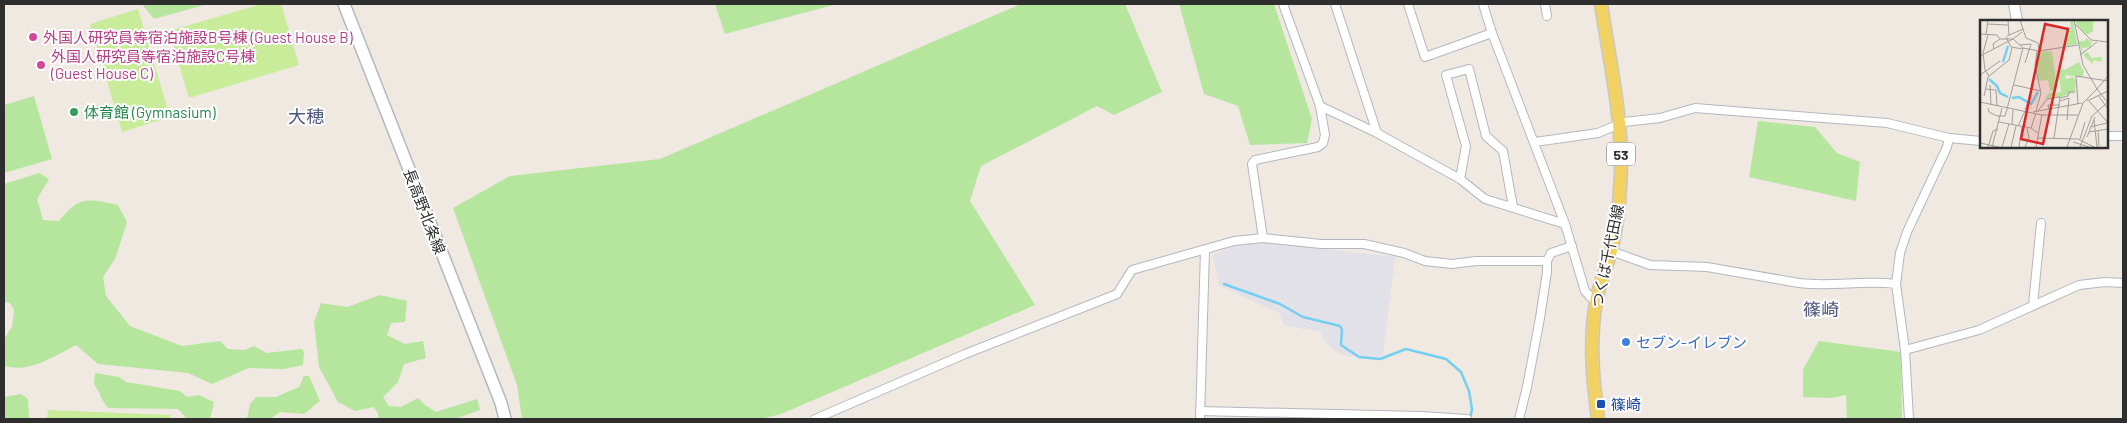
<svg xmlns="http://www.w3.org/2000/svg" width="2127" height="423" font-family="Barlow,'Noto Sans JP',sans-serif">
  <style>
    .industrial { fill: #e3e1e8 }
    .green { fill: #b6e59e }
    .pitch { fill: #c9ec9a }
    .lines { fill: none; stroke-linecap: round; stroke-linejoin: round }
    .stream { stroke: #75cff0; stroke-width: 2.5 }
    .minor-casing { stroke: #b4b7c1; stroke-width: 10 }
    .tertiary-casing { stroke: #b4b7c1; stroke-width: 12 }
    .secondary-casing { stroke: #b4b7c1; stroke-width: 14 }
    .primary-casing { stroke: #c9c9c9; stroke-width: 15 }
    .minor { stroke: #fff; stroke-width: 8 }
    .tertiary { stroke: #fff; stroke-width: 10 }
    .secondary { stroke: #fff; stroke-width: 11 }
    .primary { stroke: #f2d163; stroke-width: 12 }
    .hotel-dot { fill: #d1479c; stroke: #fff; stroke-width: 2 }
    .leisure-dot { fill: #2e9e5b; stroke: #fff; stroke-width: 2 }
    .shop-dot { fill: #3f7fe0; stroke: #fff; stroke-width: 2 }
    .transit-dot { fill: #1a4fb4; stroke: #fff; stroke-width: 2 }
    .labels { text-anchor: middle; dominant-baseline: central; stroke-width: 4; stroke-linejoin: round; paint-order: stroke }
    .shield { fill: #fff; stroke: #6d6d6d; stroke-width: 1 }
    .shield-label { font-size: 14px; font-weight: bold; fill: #2e2e2e }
    .hotel-label { font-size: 15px; fill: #b23c85; stroke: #fff; text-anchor: start }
    .leisure-label { font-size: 15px; fill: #27864d; stroke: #fff; text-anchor: start }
    .street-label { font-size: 15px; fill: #2e2e2e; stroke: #fff }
    .shop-label { font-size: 15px; fill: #366cbe; stroke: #fff; text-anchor: start }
    .transit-label { font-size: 15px; fill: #164399; stroke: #fff; text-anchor: start }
    .quarter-label { font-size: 18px; fill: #4d5680; stroke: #fff }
    .inset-river { fill: none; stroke: #75cff0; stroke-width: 2.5 }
    .inset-road { fill: none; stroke: #a29e99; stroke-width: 1 }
    .view { fill: #d62828; fill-opacity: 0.15; stroke: #d62828; stroke-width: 2.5 }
    .inset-edge { fill: none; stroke: #2e2e2e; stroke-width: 2.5 }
  </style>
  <rect width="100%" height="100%" fill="#efe9e1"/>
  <polygon class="industrial" points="1262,242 1395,257 1383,355 1374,359 1340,355 1326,343 1320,332 1284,325 1279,313 1220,286 1212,255 1231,247"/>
  <g class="green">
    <polygon points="142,4 208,4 154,19"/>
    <polygon points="715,4 837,4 725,34"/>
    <polygon points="1021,4 1125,4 1162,92 1114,115 1097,106 981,166 970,201 1035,305 781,414 761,419 522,419 517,385 453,208 510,176 660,159"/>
    <polygon points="1179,4 1274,4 1312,119 1307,143 1250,145 1238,106 1204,94"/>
    <polygon points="34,96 52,159 4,173 4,105"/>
    <polygon points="1758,121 1815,127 1837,153 1860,162 1856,201 1749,177"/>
    <path d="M 39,173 L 49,179 L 37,199 L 43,220 L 59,221 C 80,195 88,199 118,205 L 127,222 L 115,259 L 103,277 L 106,296 L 130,326 L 182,346 L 220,341 L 228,349 L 245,350 L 254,346 L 267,353 L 301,349 L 304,352 L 303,365 L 284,369 L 249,368 L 212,384 L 188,373 L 98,364 L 76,345 C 53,357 30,373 4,366 L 4,339 L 12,327 L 14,310 L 10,303 L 4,302 L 4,184 Z"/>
    <polygon points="380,295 407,301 405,322 391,323 387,335 405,344 423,341 426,358 404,364 398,382 383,397 389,406 401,407 418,398 425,405 436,412 477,399 480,410 455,419 378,419 378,413 374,407 355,411 338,402 319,367 314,322 321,303 347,307"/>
    <polygon points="1819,341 1901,352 1902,419 1847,419 1846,395 1831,398 1803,397 1803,369"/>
    <path d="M 95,373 L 119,377 L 126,382 L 180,391 L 187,397 L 199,395 L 214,402 L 210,419 L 187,419 L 178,409 L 108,408 C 101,400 100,392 94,384 Z"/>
    <polygon points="304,376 309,376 320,401 304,414 280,412 270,419 247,419 250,404 256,397 276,397 299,387"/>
    <polygon points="21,394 28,399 29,419 4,419 4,397"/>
  </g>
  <g class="pitch">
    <polygon points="261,4 281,4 299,65 189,98 169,31"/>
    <polygon points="138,9 170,117 122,132 90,24"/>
    <polygon points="48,410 171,415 170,419 47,419"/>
  </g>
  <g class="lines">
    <polyline class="stream" points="1224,284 1280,304 1303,317 1340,326 1342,330 1341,345 1359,357 1380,359 1406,349 1446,359 1461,372 1469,391 1472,409 1470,419"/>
    <g class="minor-casing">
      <g id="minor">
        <polyline points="1335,4 1377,133"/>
        <polyline points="1408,4 1425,57 1492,33"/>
        <polyline points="1483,4 1492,33 1565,224 1585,291 1596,303"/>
        <polyline points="1545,4 1547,16"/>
        <polyline points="1320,106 1377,133 1460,179 1485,199 1565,224"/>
        <polyline points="2106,136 2123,136"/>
        <polyline points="1535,142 1598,133 1624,122 1660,118 1695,108 1887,123 1949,138 1981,141"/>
        <polyline points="1460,179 1466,146 1446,75 1469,69 1486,136 1503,151 1513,207"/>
        <polyline points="1263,238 1252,164 1255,160 1318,147 1323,143 1325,135 1320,106 1283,4"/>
        <path d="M 1611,251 L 1650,265 L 1707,267 L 1799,283 C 1831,287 1863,280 1896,284"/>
        <polyline points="2033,305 2041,223"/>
        <polyline points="1905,350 1979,330 2079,285 2105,282 2123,283"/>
        <polyline points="1200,411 1421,416 1467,419"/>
        <polyline points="815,419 965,354 1117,294 1132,270 1234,241 1263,238 1321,244 1364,244 1404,253 1425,261 1452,264 1476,261 1547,261"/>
        <polyline points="1200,419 1205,250"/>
        <polyline points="1519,419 1527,387 1540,318 1547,272 1547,261 1551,253 1572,246"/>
        <polyline points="1909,419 1905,350 1896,284 1900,253 1907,232 1947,147 1949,138"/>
      </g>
    </g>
    <g class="tertiary-casing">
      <polyline id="tertiary" points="2014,4 2017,21"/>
    </g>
    <g class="secondary-casing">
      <polyline id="secondary" points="344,4 501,403 505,419"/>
    </g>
    <g class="primary-casing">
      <path id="primary" d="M 1598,419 C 1593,381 1589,341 1596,302 C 1599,285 1606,269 1611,251 C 1616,231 1619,209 1620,188 C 1625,127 1610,64 1601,4"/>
    </g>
    <use href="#minor" class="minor"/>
    <use href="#tertiary" class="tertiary"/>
    <use href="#secondary" class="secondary"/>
    <use href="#primary" class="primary"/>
  </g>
  <g class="hotel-dot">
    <circle cx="33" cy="37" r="5"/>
    <circle cx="41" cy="65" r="5"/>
  </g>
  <circle class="leisure-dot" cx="74" cy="112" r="5"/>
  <circle class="shop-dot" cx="1626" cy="342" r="5"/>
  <rect class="transit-dot" x="1596" y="399" width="10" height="10" rx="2.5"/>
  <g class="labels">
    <rect class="shield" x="1607" y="142.5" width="28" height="23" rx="4"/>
    <g class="shield-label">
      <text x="1621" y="154">53</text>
    </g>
    <g class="hotel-label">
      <text x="43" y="37">外国人研究員等宿泊施設B号棟 (Guest House B)</text>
      <text x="51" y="56">外国人研究員等宿泊施設C号棟<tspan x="51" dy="17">(Guest House C)</tspan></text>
    </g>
    <g class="leisure-label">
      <text x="84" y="112">体育館 (Gymnasium)</text>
    </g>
    <g class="street-label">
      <text transform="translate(425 211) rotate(69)">長高野北条線</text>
      <text transform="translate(1607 256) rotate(-78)">つくば千代田線</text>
    </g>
    <g class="shop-label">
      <text x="1636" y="342">セブン-イレブン</text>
    </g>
    <g class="transit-label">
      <text x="1611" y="404">篠崎</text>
    </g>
    <g class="quarter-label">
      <text x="306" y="116">大穂</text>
      <text x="1821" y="309">篠崎</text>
    </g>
  </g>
  <g transform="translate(1980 20)">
    <rect width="128" height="128" fill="#efe9e1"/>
    <path d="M 90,0 L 93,0 L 97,24 L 85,26 L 87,12 L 91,10 ZM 97,0 L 113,0 L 113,11 L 107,15 L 96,4 ZM 106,18 L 112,22 L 110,27 L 102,28 L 104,35 L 107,32 L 112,38 L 122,37 L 121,42 L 113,40 L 113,44 L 104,36 L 98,21 L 105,21 ZM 72,31 L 77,69 L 70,71 L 68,60 L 59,61 L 56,44 L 59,32 ZM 99,42 L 104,52 L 102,57 L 85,55 L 86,59 L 93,57 L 96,61 L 95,72 L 81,77 L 65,78 L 69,73 L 81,72 L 78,48 L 85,50 Z" fill="#b6e59e"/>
    <path class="inset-river" d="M 23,42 L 28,26M 9,59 L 17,66 L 20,73 L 28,77M 32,78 L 39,77 L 51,84 L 58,72"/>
    <path class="inset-road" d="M 28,0 L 29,15M 40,0 L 46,18 L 58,23 L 59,31M 7,4 L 28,5M 95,4 L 111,20 L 128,22M 0,14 L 17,15 L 20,19M 6,15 L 8,0M 8,15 L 3,33 L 5,50 L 9,56M 27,16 L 43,9M 26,17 L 31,27 L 43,29M 40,25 L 51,24 L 45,43M 14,29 L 13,24 L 20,19 L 33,19 L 42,12M 100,35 L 117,22M 0,36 L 33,19 L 43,28 L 59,31 L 98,25M 0,55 L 20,41M 128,56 L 117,69 L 128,83M 10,65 L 11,84M 34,65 L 61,71M 5,69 L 16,70 L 17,86M 118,75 L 128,89M 4,76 L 8,57 L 29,40 L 32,28M 80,78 L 88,76 L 89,72 L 95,72M 80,81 L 89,78 L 87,100M 107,81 L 128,71M 109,81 L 128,103M 0,82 L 62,95 L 98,95M 98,84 L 96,56 L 128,61M 8,88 L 9,92 L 17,96 L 25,96 L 27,89M 27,89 L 43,28M 69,89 L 68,85 L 80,85M 45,90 L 52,69M 56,91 L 61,73 L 55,45 L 57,31M 58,91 L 67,79 L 80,77 L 74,118M 53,92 L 102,83M 114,100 L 117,127M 19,102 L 51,108 L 58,113M 32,105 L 33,90M 38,106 L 45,91M 110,107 L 127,103M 51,108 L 56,93M 118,111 L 119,126M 109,112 L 128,109M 107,117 L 115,97M 57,118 L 98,119 L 114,127M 100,119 L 105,102M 93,122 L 109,127M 0,123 L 19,127M 8,127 L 13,111 L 18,109M 12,127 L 22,88M 22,127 L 29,104M 31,127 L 36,106M 39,127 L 42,107M 45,127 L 49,118 L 47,108M 56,127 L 62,94M 87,127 L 103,83 L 117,69 L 103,45 L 94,0M 100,127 L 112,96 L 127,83"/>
    <path class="view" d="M 65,4 L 88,9 L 63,124 L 41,119 Z"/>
    <rect width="128" height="128" class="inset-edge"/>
  </g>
  <rect width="2127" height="423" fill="none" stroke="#2e2e2e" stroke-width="10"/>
</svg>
